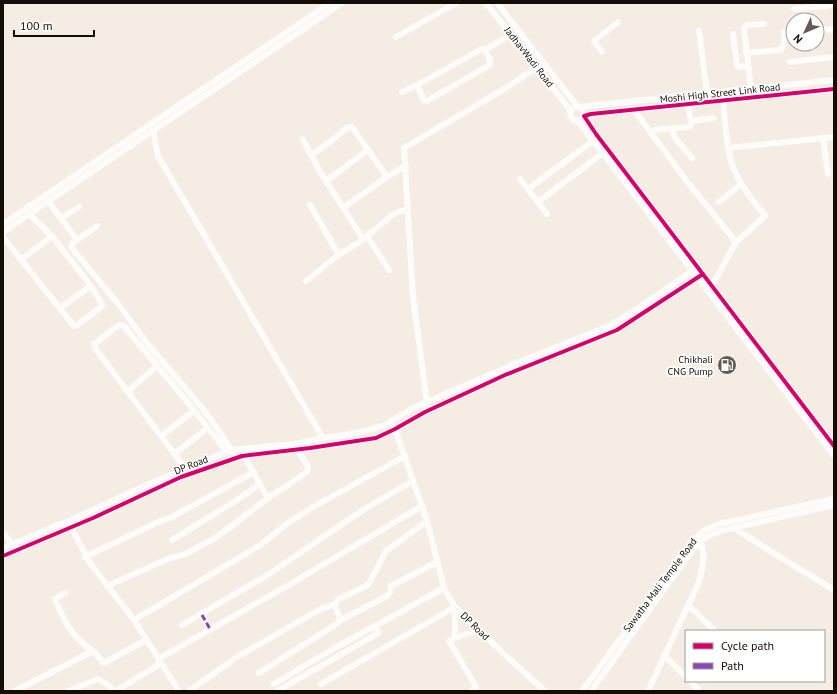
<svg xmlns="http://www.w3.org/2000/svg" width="837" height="694" font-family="'PT Sans',sans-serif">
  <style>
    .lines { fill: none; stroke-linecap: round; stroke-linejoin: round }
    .minor { stroke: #fefcfb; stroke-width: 6 }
    .quiet { stroke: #8e44ad; stroke-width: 3; stroke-dasharray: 6 3; stroke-linecap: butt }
    .cycleway-casing { stroke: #fff; stroke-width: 6 }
    .cycleway { stroke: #d6006c; stroke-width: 4 }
    .labels { text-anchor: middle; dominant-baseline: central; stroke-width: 3.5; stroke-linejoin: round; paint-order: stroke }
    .street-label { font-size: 10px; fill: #140d07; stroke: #fff }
    .poi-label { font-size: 10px; fill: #140d07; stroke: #fff; text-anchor: end }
  </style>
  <rect width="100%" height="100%" fill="#f5ece3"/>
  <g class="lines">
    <g class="minor">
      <polyline points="486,3 571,111"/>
      <polyline points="497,3 578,107 834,80"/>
      <polyline points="794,9 834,5"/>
      <polyline points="699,31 707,93"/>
      <polyline points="817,31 834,29"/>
      <polyline points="733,34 737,65 739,67 748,66"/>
      <polyline points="787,34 793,33"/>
      <polyline points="396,37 456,3"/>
      <polyline points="485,50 490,60 490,65 427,101 424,100 417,85 482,49 485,50 511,34"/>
      <polyline points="602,52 594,41 618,22"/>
      <path d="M 746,53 L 780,50 C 786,45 784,39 784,32"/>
      <polyline points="790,62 834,57"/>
      <polyline points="751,88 744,29 747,25 764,24"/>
      <polyline points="834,89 591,114 584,116 596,134 834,446"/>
      <polyline points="402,92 417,85"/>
      <circle cx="577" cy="114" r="7"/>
      <polyline points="634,110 689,184 736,242"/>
      <polyline points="577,120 834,456"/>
      <polyline points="691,121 714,118"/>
      <polyline points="672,129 675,138 692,158"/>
      <polyline points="153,130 158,156 323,438"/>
      <polyline points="654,130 689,127 691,124 688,104"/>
      <polyline points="823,138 828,174"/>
      <polyline points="303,140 321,173 363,239"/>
      <polyline points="729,148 834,137"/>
      <polyline points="311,155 331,141 348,127 352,127 387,177"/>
      <polyline points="520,179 547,214"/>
      <polyline points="326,181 368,150"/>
      <polyline points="528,189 593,141"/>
      <polyline points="48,201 77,240"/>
      <polyline points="538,202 603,153"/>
      <polyline points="719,202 741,184"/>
      <polyline points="310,205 339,255"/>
      <polyline points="343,208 384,179 406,165"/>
      <polyline points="61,218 79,207"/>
      <polyline points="3,224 330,3"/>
      <polyline points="97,226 73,243 71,246 72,248 119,305 146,342 208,415 233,452"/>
      <polyline points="3,232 342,3"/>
      <polyline points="367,236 389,270"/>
      <polyline points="3,237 74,326 76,326 102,306 102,304 91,286 52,236 29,214"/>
      <polyline points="21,260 52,236"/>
      <polyline points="306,281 337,256 358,243 395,213 408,209"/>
      <path d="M 712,286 L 736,242 L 765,216 C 753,200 740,186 733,167 C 726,150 725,120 723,100"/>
      <polyline points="60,308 91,286"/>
      <polyline points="128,391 157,366"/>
      <polyline points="426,406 427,403 413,297 404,148 509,86 537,67"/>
      <polyline points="394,426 427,521 444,588 455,607 504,654 545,691"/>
      <polyline points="161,436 194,411"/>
      <polyline points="175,453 208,428"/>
      <polyline points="244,456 268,498"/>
      <polyline points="188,472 95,348 94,344 119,325 123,325 189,404 227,452"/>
      <polyline points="70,525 90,563 134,620 179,691"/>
      <polyline points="734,528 767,549 834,590"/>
      <polyline points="3,533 15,547"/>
      <polyline points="172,540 237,500 260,484"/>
      <polyline points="3,548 60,524 69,521 144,486 209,459 232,450 294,444 323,438 352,434 383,426 413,408 519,362 609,326 643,305 698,267"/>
      <polyline points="3,556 93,518 181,477 242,456 310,448 376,438 395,429 425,412 505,375 617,330 703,274"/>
      <polyline points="85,557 156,523 170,518 254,472"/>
      <polyline points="107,586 170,558 186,554 217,537 268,498 307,472 308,467 298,450"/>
      <path d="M 65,593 L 55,599 C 63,619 73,639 93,651"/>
      <polyline points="688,605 715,631"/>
      <polyline points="455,607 455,638 449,641 476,687 471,691"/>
      <polyline points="202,615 210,629"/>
      <polyline points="134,620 259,546 288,523 313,507 405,456"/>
      <polyline points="339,621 387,596 390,592 391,586 437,562"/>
      <polyline points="182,625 266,576 366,508 413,481"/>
      <polyline points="455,638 478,630"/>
      <polyline points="664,655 686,677"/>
      <polyline points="158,659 287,586 422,506"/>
      <polyline points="259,673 338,623 340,618 335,606 337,600 368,585 386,551 427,521"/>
      <polyline points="690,681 699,691"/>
      <polyline points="274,684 333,649 444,588"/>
      <polyline points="321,684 455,607"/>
      <polyline points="15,691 93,651 104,663 146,640"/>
      <polyline points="68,691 98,679 108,685 114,691"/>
      <polyline points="116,691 161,663"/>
      <polyline points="189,691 237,657 321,609 335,604"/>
      <polyline points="277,691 375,635 378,633 375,626"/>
      <polyline points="582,691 691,542 705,530 719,524 834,499"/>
      <path d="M 591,691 L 691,552 C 699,541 707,536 720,531 L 834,505"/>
      <path d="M 648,691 L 698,584 C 703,569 706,554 700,539"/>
    </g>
    <polyline class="quiet" points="202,615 210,629"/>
    <g class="cycleway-casing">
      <g id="cycleway">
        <polyline points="834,89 591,114 584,116 596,134 834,446"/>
        <polyline points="3,556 93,518 181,477 242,456 310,448 376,438 395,429 425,412 505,375 617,330 703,274"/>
      </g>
    </g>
    <use href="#cycleway" class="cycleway"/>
  </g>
  <defs>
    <g id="fuel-disc" transform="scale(1)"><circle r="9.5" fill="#635b54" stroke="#fff"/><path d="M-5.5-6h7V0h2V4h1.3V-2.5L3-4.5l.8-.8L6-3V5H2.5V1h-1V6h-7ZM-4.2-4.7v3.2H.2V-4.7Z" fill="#fff"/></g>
  </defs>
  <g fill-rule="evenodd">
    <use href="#fuel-disc" x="727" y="365"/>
  </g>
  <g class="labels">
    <g class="street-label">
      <text transform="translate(529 57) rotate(52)">JadhavWadi Road</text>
      <text transform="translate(720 93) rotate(-6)">Moshi High Street Link Road</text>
      <text transform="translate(191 465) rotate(-21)">DP Road</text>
      <text transform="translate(660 585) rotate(-53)">Sawatha Mali Temple Road</text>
      <text transform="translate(475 626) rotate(44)">DP Road</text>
    </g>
    <g class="poi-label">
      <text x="713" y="359">Chikhali<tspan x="713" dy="12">CNG Pump</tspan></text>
    </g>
  </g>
  <rect width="837" height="694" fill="none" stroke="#140d07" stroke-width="8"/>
  <rect x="685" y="630" width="140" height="52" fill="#ffffff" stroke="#a19e9c"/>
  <rect x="693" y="643" width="20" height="6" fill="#d6006c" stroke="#a19e9c"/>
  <text x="721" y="650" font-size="12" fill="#140d07">Cycle path</text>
  <rect x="693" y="663" width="20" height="6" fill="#8e44ad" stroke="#a19e9c"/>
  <text x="721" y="670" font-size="12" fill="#140d07">Path</text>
  <g transform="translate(805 32) rotate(226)"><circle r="19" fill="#ffffff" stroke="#a19e9c"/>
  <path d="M0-3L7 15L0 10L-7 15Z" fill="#635b54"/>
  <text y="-6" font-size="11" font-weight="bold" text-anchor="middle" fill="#140d07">N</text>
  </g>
  <path d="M14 30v6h80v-6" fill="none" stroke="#140d07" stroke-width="2"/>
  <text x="20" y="30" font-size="12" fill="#140d07" stroke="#ffffff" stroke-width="3" paint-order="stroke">100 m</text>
</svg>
